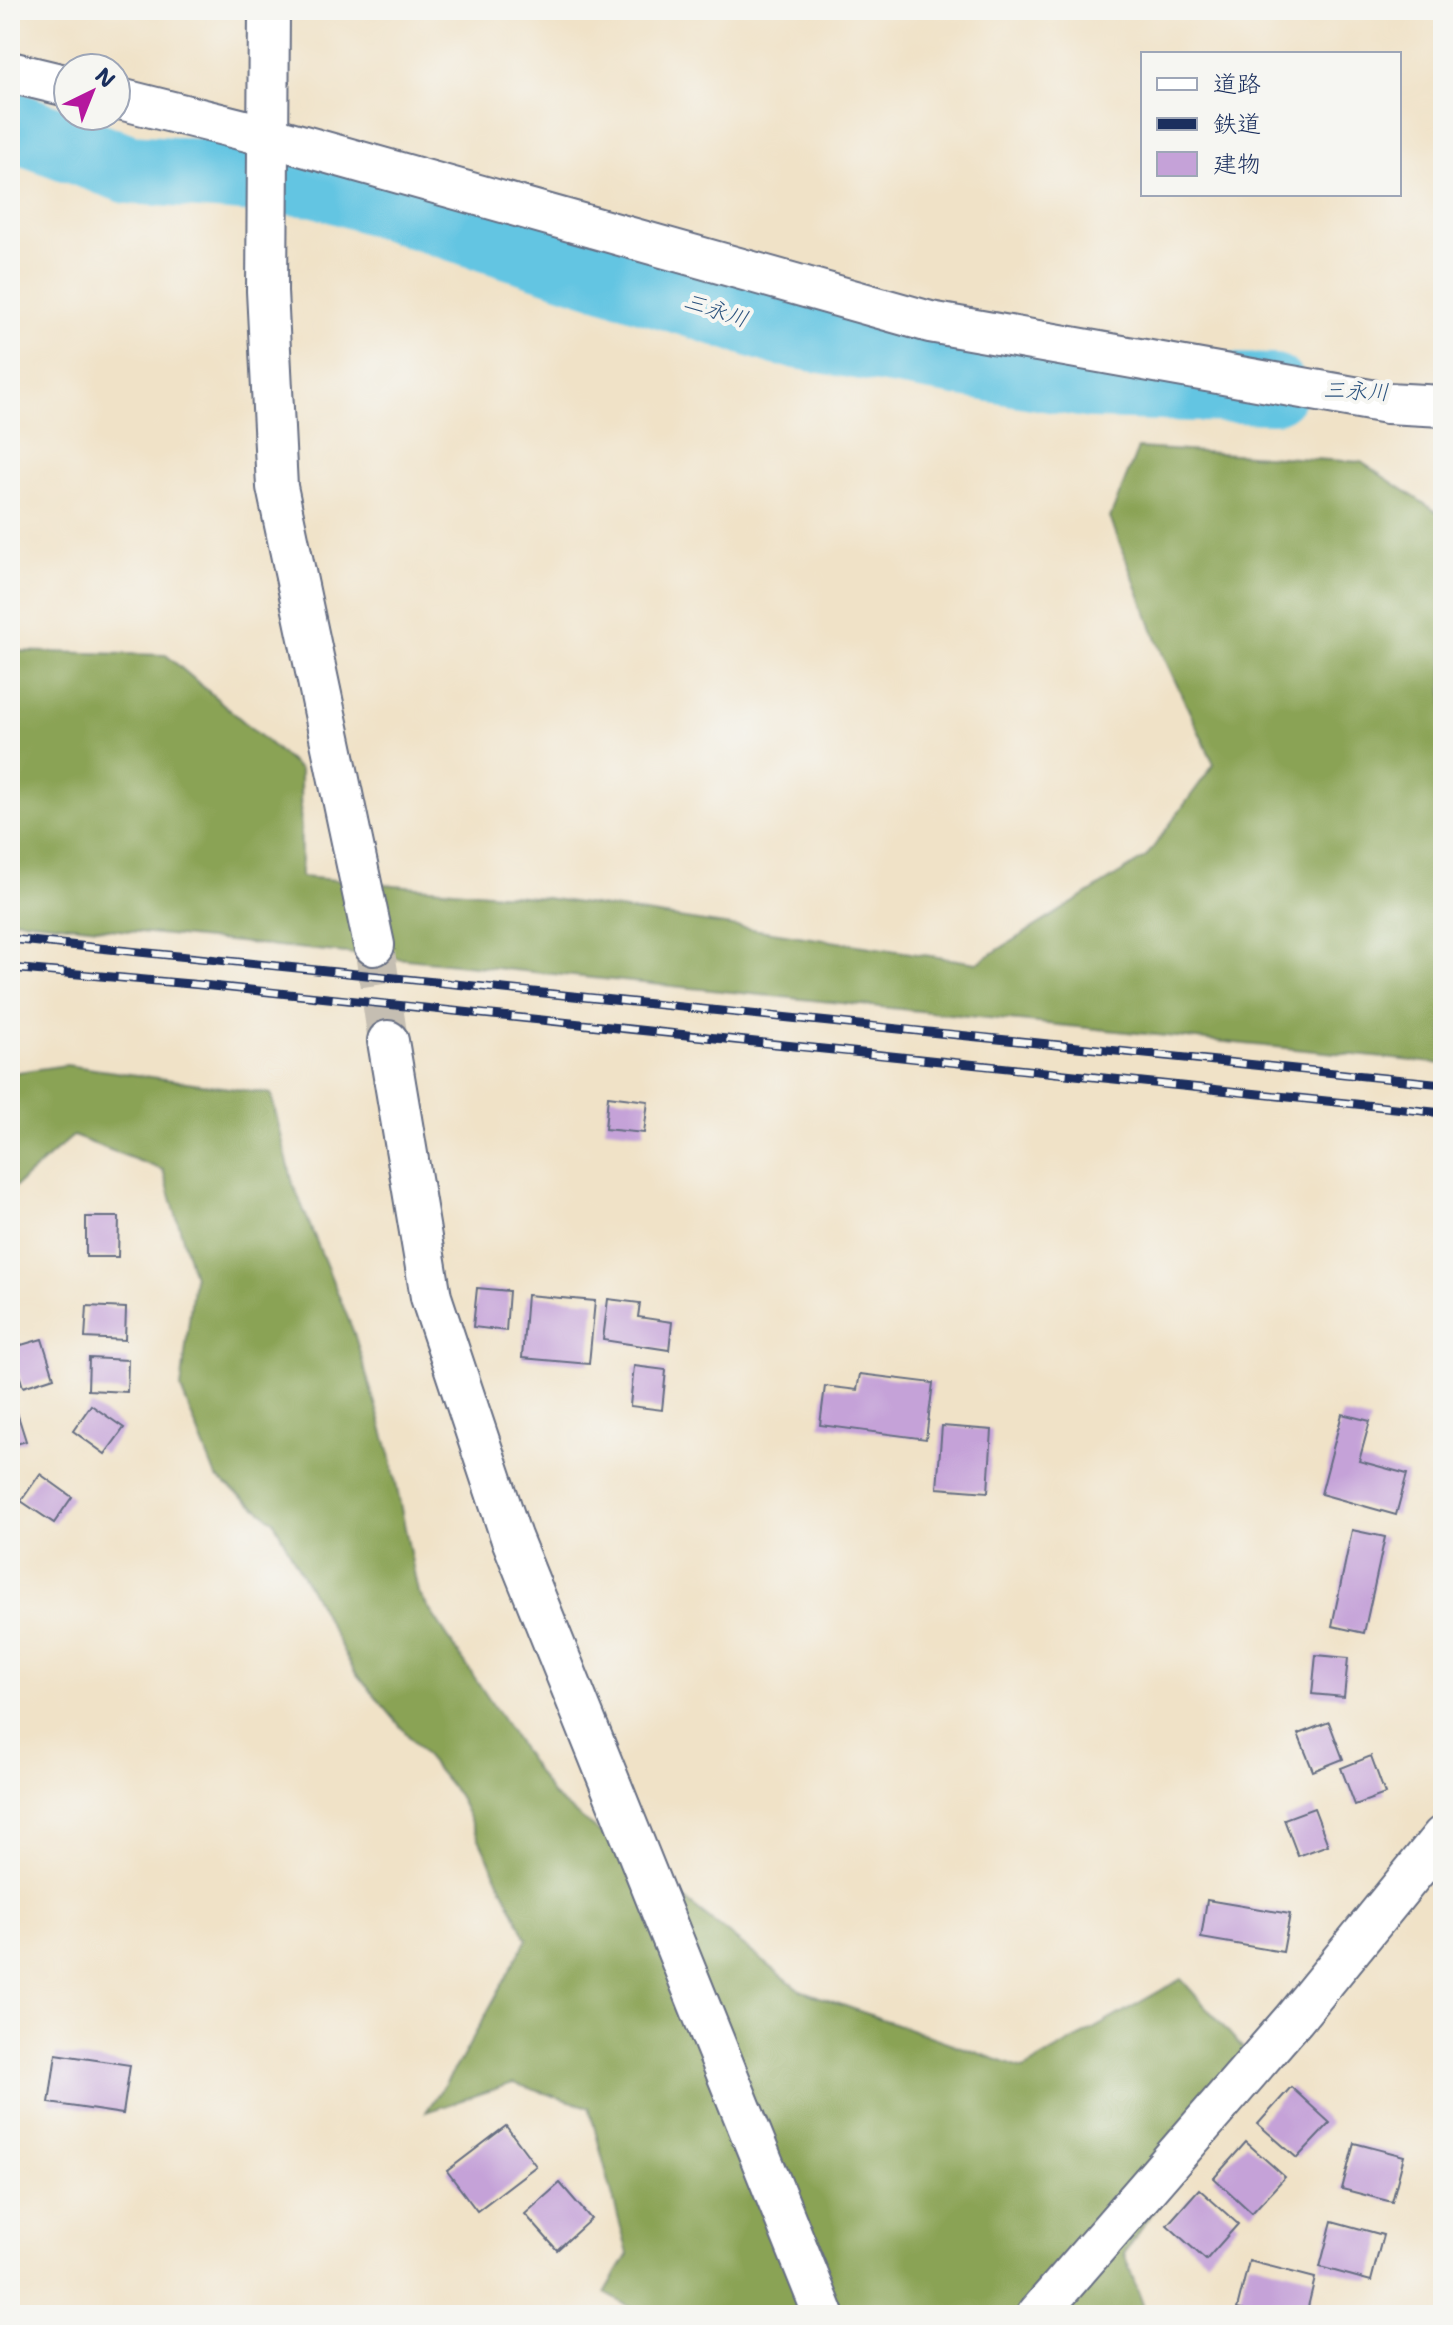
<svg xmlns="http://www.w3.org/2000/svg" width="1453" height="2325" font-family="'Shantell Sans','Klee One',sans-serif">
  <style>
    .forest { fill: #8aa354; stroke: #526959; stroke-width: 2 }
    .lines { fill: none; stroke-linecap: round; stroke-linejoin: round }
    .river { stroke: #64c5e2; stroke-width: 70 }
    .building { fill: #c5a2d8 }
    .street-tunnel { stroke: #c5beb2; stroke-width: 40; stroke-dasharray: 40 20; stroke-linecap: butt }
    .street-casing { stroke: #666e83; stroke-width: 44 }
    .street { stroke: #fff; stroke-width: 40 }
    .rail-casing { stroke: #1b2f5e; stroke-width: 9 }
    .rail { stroke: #f6f6f2; stroke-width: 6; stroke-dasharray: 18; stroke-linecap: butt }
    .labels { text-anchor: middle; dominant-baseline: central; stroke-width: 8; stroke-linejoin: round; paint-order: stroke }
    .water-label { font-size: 22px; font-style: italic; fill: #2d547f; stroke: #f6f6f2 }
  </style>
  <rect width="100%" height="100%" fill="#f6f6f2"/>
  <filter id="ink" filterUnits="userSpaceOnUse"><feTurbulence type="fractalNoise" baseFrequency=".0125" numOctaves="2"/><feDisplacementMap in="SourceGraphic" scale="16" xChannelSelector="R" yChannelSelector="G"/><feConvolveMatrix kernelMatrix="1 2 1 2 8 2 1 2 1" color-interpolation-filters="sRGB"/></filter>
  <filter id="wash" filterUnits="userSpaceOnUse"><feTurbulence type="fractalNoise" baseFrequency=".006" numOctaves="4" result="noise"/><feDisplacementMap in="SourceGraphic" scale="32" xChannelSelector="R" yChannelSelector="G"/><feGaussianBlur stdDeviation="1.8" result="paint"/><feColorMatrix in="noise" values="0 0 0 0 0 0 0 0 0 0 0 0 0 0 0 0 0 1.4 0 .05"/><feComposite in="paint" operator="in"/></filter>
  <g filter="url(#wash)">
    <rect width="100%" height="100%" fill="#f0e2c7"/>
    <g class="forest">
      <polygon points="1138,448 1361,462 1443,516 1443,1064 10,919 10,651 166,655 300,770 301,877 546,898 977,963 1146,857 1214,764 1163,655 1110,518"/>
      <polygon points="66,1065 271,1094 293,1184 354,1333 390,1454 418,1592 553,1796 800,1990 1023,2069 1181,1979 1256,2063 1124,2254 1147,2315 644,2315 605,2293 628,2254 589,2107 513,2083 426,2112 462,2058 527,1939 458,1795 354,1671 273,1520 216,1477 181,1389 194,1277 163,1170 73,1136 10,1191 10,1073"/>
    </g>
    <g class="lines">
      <polyline class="river" points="10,125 129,169 317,182 780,331 1092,384 1273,389"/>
    </g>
    <g id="blocks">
      <g class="building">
        <polygon points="608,1096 648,1101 644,1133 605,1129"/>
        <polygon points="86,1217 119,1217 118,1257 86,1257"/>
        <polygon points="477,1288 509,1291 506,1331 473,1327"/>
        <polygon points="527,1295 595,1301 589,1364 522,1358"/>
        <polygon points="608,1299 640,1303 638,1317 672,1322 669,1350 603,1340"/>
        <polygon points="87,1306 126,1308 125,1340 85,1338"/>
        <polygon points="42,1339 54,1377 23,1387 11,1348"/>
        <polygon points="89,1358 128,1360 127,1392 88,1390"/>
        <polygon points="634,1366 666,1370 662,1410 630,1406"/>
        <polygon points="860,1374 933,1383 926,1439 820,1425 825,1386 857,1390"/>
        <polygon points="14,1403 26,1441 10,1446 10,1404"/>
        <polygon points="91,1405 124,1428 105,1454 73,1431"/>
        <polygon points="1342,1414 1370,1421 1359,1461 1407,1474 1396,1515 1321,1494"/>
        <polygon points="942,1426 992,1430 988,1492 937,1488"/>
        <polygon points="40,1474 72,1497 54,1523 21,1501"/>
        <polygon points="1352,1530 1385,1537 1364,1633 1332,1626"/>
        <polygon points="1316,1655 1348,1658 1344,1697 1312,1694"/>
        <polygon points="1329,1722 1343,1759 1313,1771 1298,1734"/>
        <polygon points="1371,1756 1385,1794 1355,1805 1341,1768"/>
        <polygon points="1314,1808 1328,1845 1298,1856 1284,1819"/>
        <polygon points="1207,1900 1290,1914 1283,1952 1201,1938"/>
        <polygon points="56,2054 130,2065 123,2114 49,2103"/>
        <polygon points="1291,2087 1330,2123 1297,2158 1258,2124"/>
        <polygon points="506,2126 536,2166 477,2211 447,2171"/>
        <polygon points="1246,2142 1285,2177 1252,2213 1214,2178"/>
        <polygon points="1354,2143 1404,2156 1392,2202 1342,2189"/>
        <polygon points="560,2183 591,2219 557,2250 525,2214"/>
        <polygon points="1199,2189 1238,2224 1206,2260 1167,2225"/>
        <polygon points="1332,2221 1383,2235 1371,2281 1320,2267"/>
        <polygon points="1249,2261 1315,2278 1306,2315 1260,2315 1237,2309"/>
      </g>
    </g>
  </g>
  <g filter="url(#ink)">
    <use href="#blocks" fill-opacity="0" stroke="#666e83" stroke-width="2"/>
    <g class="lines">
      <polyline class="street-tunnel" points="374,945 388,1041"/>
      <g class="street-casing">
        <g id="street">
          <polyline points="269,10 267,291 277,487 374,945"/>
          <polyline points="10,72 68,86"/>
          <polyline points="116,98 268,136 930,322 1387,403 1443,406"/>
          <polyline points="388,1041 431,1297 511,1537 824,2315"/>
          <polyline points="1037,2315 1294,2019 1443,1836"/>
        </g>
      </g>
      <use href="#street" class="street"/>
      <g class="rail-casing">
        <g id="rail">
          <polyline points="10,939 1443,1084"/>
          <polyline points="10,968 202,985 1443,1113"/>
        </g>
      </g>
      <use href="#rail" class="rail"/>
    </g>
  </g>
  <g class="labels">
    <g class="water-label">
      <text transform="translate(716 310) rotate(18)">三永川</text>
      <text transform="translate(1356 391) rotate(2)">三永川</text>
    </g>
  </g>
  <rect width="1453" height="2325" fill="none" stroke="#f6f6f2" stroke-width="40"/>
  <rect x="1141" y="52" width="260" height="144" fill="#f6f6f2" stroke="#9ea6b7" stroke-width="2"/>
  <rect x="1157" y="78" width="40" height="12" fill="#ffffff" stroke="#9ea6b7" stroke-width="2"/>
  <text x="1213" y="92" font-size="24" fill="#1b2f5e">道路</text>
  <rect x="1157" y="118" width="40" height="12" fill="#1b2f5e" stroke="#9ea6b7" stroke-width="2"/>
  <text x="1213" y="132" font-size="24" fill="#1b2f5e">鉄道</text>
  <rect x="1157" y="152" width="40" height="24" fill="#c5a2d8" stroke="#9ea6b7" stroke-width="2"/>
  <text x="1213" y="172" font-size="24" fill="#1b2f5e">建物</text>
  <g transform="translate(92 92) rotate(43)"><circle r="38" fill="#f6f6f2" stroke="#9ea6b7" stroke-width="2"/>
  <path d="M0-6L14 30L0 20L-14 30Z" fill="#b5179e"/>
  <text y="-12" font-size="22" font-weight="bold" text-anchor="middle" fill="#1b2f5e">N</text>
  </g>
</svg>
